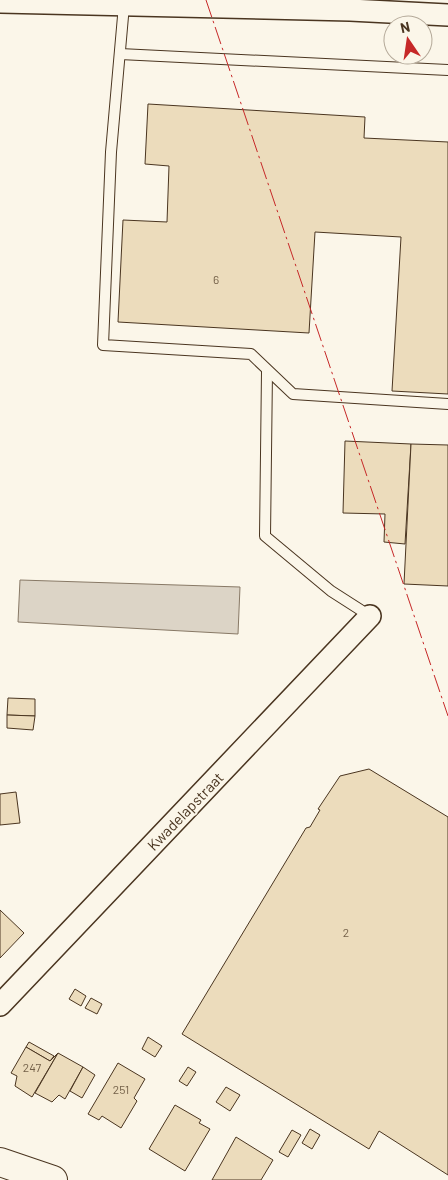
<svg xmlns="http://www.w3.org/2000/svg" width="448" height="1180" font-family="Barlow,sans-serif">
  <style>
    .water { fill: #dcd4c6; stroke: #887966 }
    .building { fill: #ecdcbc; stroke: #4a3520 }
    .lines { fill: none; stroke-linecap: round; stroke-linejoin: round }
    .lane-casing { stroke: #4a3520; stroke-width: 12 }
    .street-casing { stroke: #4a3520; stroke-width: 24 }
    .secondary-casing { stroke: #4a3520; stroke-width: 30 }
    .lane { stroke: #fbf6e9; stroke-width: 10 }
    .street { stroke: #fbf6e9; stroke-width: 21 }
    .secondary { stroke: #fbf6e9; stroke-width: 28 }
    .power { stroke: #c62828; stroke-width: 1; stroke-dasharray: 18 4 2.5 4; stroke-linecap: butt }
    .labels { text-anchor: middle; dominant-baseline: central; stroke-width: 4; stroke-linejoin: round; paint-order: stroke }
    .number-label { font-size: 12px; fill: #725f47 }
    .street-label { font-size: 15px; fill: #4a3520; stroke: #fbf6e9 }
  </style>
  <rect width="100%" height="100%" fill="#fbf6e9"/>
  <polygon class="water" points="20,580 240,587 238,634 18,622"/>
  <g class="building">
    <polygon points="148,104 365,117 364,138 448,142 448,394 392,391 401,237 315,232 309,333 118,322 123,220 167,222 169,166 145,164"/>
    <polygon points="345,441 411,444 405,544 384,542 385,514 343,513"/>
    <polygon points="411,444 448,445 448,586 404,584"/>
    <polygon points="8,698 35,699 35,716 7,715"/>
    <polygon points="7,715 35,716 33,730 7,728"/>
    <polygon points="369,769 448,817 448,1175 379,1131 369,1149 182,1034 306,828 310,827 320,810 318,809 340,776"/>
    <polygon points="16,792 20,823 0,825 0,794"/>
    <polygon points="0,910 24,933 0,958"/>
    <polygon points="75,989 86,996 81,1006 69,999"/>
    <polygon points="91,998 102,1004 97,1014 85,1008"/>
    <polygon points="148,1037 162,1046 155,1057 142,1049"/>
    <polygon points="29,1042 54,1056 50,1061 26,1047"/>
    <polygon points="26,1047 50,1061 58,1053 32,1097 15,1086 17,1076 11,1073"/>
    <polygon points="58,1053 83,1067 65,1099 59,1095 52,1102 35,1093"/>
    <polygon points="118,1063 145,1079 134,1098 137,1101 121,1128 102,1116 99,1120 88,1114"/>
    <polygon points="83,1067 95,1075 82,1098 70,1091"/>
    <polygon points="188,1067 196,1072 187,1086 179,1081"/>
    <polygon points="226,1087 240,1095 230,1111 216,1102"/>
    <polygon points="175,1105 201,1120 199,1123 210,1129 185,1171 149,1149"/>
    <polygon points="310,1129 320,1135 312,1149 302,1143"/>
    <polygon points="292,1130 301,1135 288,1157 279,1152"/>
    <polygon points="236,1137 273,1160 261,1180 212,1180"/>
  </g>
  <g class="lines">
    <g class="lane-casing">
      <g id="lane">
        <polyline points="124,5 111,152 103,345 251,354 293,394 448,404"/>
        <polyline points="120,54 448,70"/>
        <polyline points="267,371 265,536 331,591 370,616"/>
      </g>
    </g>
    <g class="street-casing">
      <g id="street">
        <polyline points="0,2 350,10 448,15"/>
        <polyline points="0,1005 370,616"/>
      </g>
    </g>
    <g class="secondary-casing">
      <polyline id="secondary" points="0,1162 53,1180"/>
    </g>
    <use href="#lane" class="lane"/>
    <use href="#street" class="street"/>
    <use href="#secondary" class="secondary"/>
    <polyline class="power" points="206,0 448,716"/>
  </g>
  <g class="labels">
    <g class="number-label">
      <text x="216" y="279">6</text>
      <text x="346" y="932">2</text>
      <text x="32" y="1067">247</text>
      <text x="121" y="1089">251</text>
    </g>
    <g class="street-label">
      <text transform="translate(185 811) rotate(-46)">Kwadelapstraat</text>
    </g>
  </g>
  <g transform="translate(408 40) rotate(347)"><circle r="24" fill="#fbf6e9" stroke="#b4a999"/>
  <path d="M0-4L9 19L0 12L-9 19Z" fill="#c62828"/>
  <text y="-8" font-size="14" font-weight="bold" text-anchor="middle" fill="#4a3520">N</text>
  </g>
</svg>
